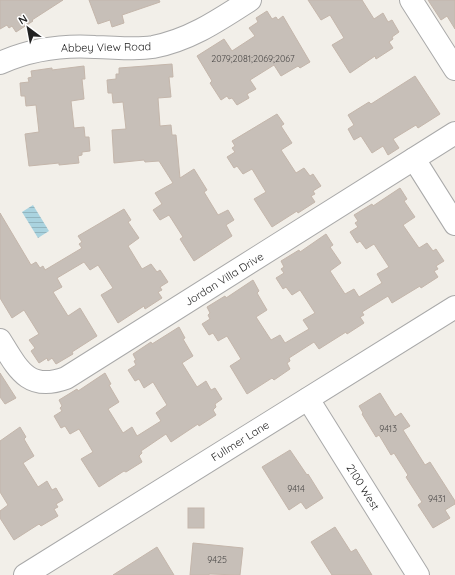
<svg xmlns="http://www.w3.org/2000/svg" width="455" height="575" font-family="Quicksand,sans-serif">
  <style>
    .water { fill: url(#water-rules) }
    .building { fill: #c7bfb8; stroke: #c4b6ab }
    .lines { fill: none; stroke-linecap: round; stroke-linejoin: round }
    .minor-casing { stroke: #a9a9a9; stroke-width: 24 }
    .minor { stroke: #fff; stroke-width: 22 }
    .labels { text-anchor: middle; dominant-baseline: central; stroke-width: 3.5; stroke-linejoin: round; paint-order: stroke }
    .number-label { font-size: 9px; fill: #4b4948 }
    .street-label { font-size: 11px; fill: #222; stroke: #fff }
  </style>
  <defs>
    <pattern id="water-rules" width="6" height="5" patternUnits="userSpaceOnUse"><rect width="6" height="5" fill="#aad3df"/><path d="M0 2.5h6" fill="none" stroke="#92b5bf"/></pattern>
  </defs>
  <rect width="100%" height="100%" fill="#f2efe9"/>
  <polygon class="water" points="33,205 49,231 38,238 22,212"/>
  <g class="building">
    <polygon points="0,0 63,0 32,20 33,21 16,32 12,26 9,28 7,25 0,29"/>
    <polygon points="89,0 159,0 160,2 122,15 124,23 112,27 110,20 98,24"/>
    <polygon points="308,0 362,0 374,19 383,13 388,22 392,20 399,32 392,37 393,39 389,42 393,48 376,59 375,56 350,73 332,45 344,38 330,15 321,20"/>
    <polygon points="428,0 455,0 455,29 447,16 441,20"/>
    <polygon points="267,11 272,19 276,17 278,20 283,16 310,62 300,68 298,66 281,76 274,65 250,80 256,89 247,94 249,98 237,105 232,98 229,99 227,96 221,100 210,83 212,81 197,56 224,39 232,51 255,36 249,28 258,22 256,18"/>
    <polygon points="172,64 173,77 169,77 171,97 158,98 160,126 171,125 172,135 176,135 180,178 194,169 207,190 204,192 218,215 228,210 234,220 226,225 232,236 194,261 180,239 183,237 169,215 160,220 153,210 162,204 155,193 173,183 159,161 145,162 144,160 114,163 112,130 126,129 123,102 113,103 112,93 108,93 107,80 116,79 116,74 119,74 119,68"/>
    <polygon points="84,66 85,79 82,79 84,99 71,101 74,128 84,127 85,137 89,137 90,151 82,152 82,155 78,156 79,163 59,165 59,163 29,166 25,134 39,132 36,105 26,106 25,96 21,96 20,83 29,82 28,78 32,77 31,71 52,68 52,70"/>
    <polygon points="415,76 440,114 418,128 416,125 393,139 399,148 388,155 383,146 372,153 361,136 354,140 348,129 354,125 348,115 369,102 371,104"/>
    <polygon points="277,114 284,124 281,126 292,143 281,150 296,173 304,168 310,176 313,174 321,186 313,191 315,194 311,196 315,202 298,213 297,211 272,227 254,199 266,192 252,169 243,174 237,166 234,168 227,157 235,152 232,148 235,146 232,141"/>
    <polygon points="400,188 407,199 404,201 415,217 403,225 419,248 427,243 433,251 436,249 444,261 436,266 438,269 434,271 438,277 421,288 420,286 392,303 388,296 362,312 364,315 360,317 364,323 347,334 346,332 319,349 314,342 289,358 290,361 287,363 290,369 274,380 272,378 247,394 230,366 241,359 227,336 218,341 213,333 209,335 202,324 210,319 208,315 210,313 207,307 225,296 226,298 253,280 259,291 257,293 267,310 256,317 271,340 280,335 285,343 309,329 303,320 315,313 300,290 292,295 286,287 283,289 276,278 284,273 281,269 284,267 281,261 299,250 300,252 326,234 333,245 330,247 341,263 330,271 345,294 354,289 359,297 382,283 377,274 389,267 374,244 366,249 360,241 357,243 350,232 358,227 355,223 358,221 354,215 372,204 373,206"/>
    <polygon points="124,209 131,220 128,222 139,238 128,246 142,269 151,264 157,272 160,270 168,282 160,287 162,290 158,292 162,298 145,309 144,306 118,323 101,295 113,288 98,265 90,270 84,262 57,278 62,287 53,292 68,316 80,308 97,336 72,352 73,354 56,364 52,358 48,361 47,358 39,363 31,351 35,348 29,340 39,334 24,310 12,318 0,298 0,213 31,265 36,262 40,268 43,266 45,270 82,248 79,244 82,242 78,236"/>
    <polygon points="179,327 185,338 183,339 193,356 182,363 197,387 206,381 211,390 215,388 222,399 215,404 216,407 213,410 216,415 199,426 198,424 171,442 166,434 141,451 142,453 139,456 142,462 126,472 124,471 99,487 81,459 93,452 79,429 70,434 65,426 61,428 54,416 62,411 60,408 62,406 59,400 77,389 78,391 105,373 111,384 109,385 119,402 108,409 123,433 132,427 137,436 161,421 156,413 167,405 153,382 144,388 139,379 135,381 128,370 136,365 134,361 136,360 133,354 151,342 152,344"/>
    <polygon points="0,373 16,398 5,404 0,397"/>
    <polygon points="380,393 395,417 401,413 410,426 403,430 425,465 430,462 455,501 455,504 445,510 450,518 433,528 418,505 422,502 406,477 408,475 394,453 391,455 379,435 376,437 362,414 363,413 359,406"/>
    <polygon points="20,427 26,437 24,439 34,456 23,463 38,487 47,481 52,490 56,488 63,500 56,504 58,507 54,509 58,516 41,526 39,524 14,540 0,518 0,511 8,505 0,492 0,441"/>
    <polygon points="290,450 307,475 308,474 323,498 306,509 301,502 289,510 262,467"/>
    <rect x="188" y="508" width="16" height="20"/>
    <polygon points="335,527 351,552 356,549 372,575 332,575 311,542"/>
    <polygon points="193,543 243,548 240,575 209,574 209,575 190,575"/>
    <polygon points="157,547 174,575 113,575"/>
  </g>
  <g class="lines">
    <g class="minor-casing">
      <g id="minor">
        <polyline points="411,0 455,69"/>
        <path d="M 0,63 C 29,50 63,45 95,47 C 114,47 134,50 153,47 C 190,40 219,20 250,0"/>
        <polyline points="414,159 455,224"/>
        <path d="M 0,340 C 18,369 28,392 66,378 L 455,133"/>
        <polyline points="308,399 418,575"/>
        <polyline points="25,575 455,307"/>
      </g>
    </g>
    <use href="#minor" class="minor"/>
  </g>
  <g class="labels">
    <g class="number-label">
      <text x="253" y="58">2079;2081;2069;2067</text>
      <text x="388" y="428">9413</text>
      <text x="296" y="488">9414</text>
      <text x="437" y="498">9431</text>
      <text x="217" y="559">9425</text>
    </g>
    <g class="street-label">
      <text transform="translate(106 47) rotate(-1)">Abbey View Road</text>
      <text transform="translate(224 279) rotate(-32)">Jordan Villa Drive</text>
      <text transform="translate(240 441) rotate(-32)">Fullmer Lane</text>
      <text transform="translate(363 487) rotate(58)">2100 West</text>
    </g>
  </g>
  <g transform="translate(28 28) rotate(328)" stroke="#ffffff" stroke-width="3" paint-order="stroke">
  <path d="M0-3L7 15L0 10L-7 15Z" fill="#222222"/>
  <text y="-6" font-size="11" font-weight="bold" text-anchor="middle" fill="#222222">N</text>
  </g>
</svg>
